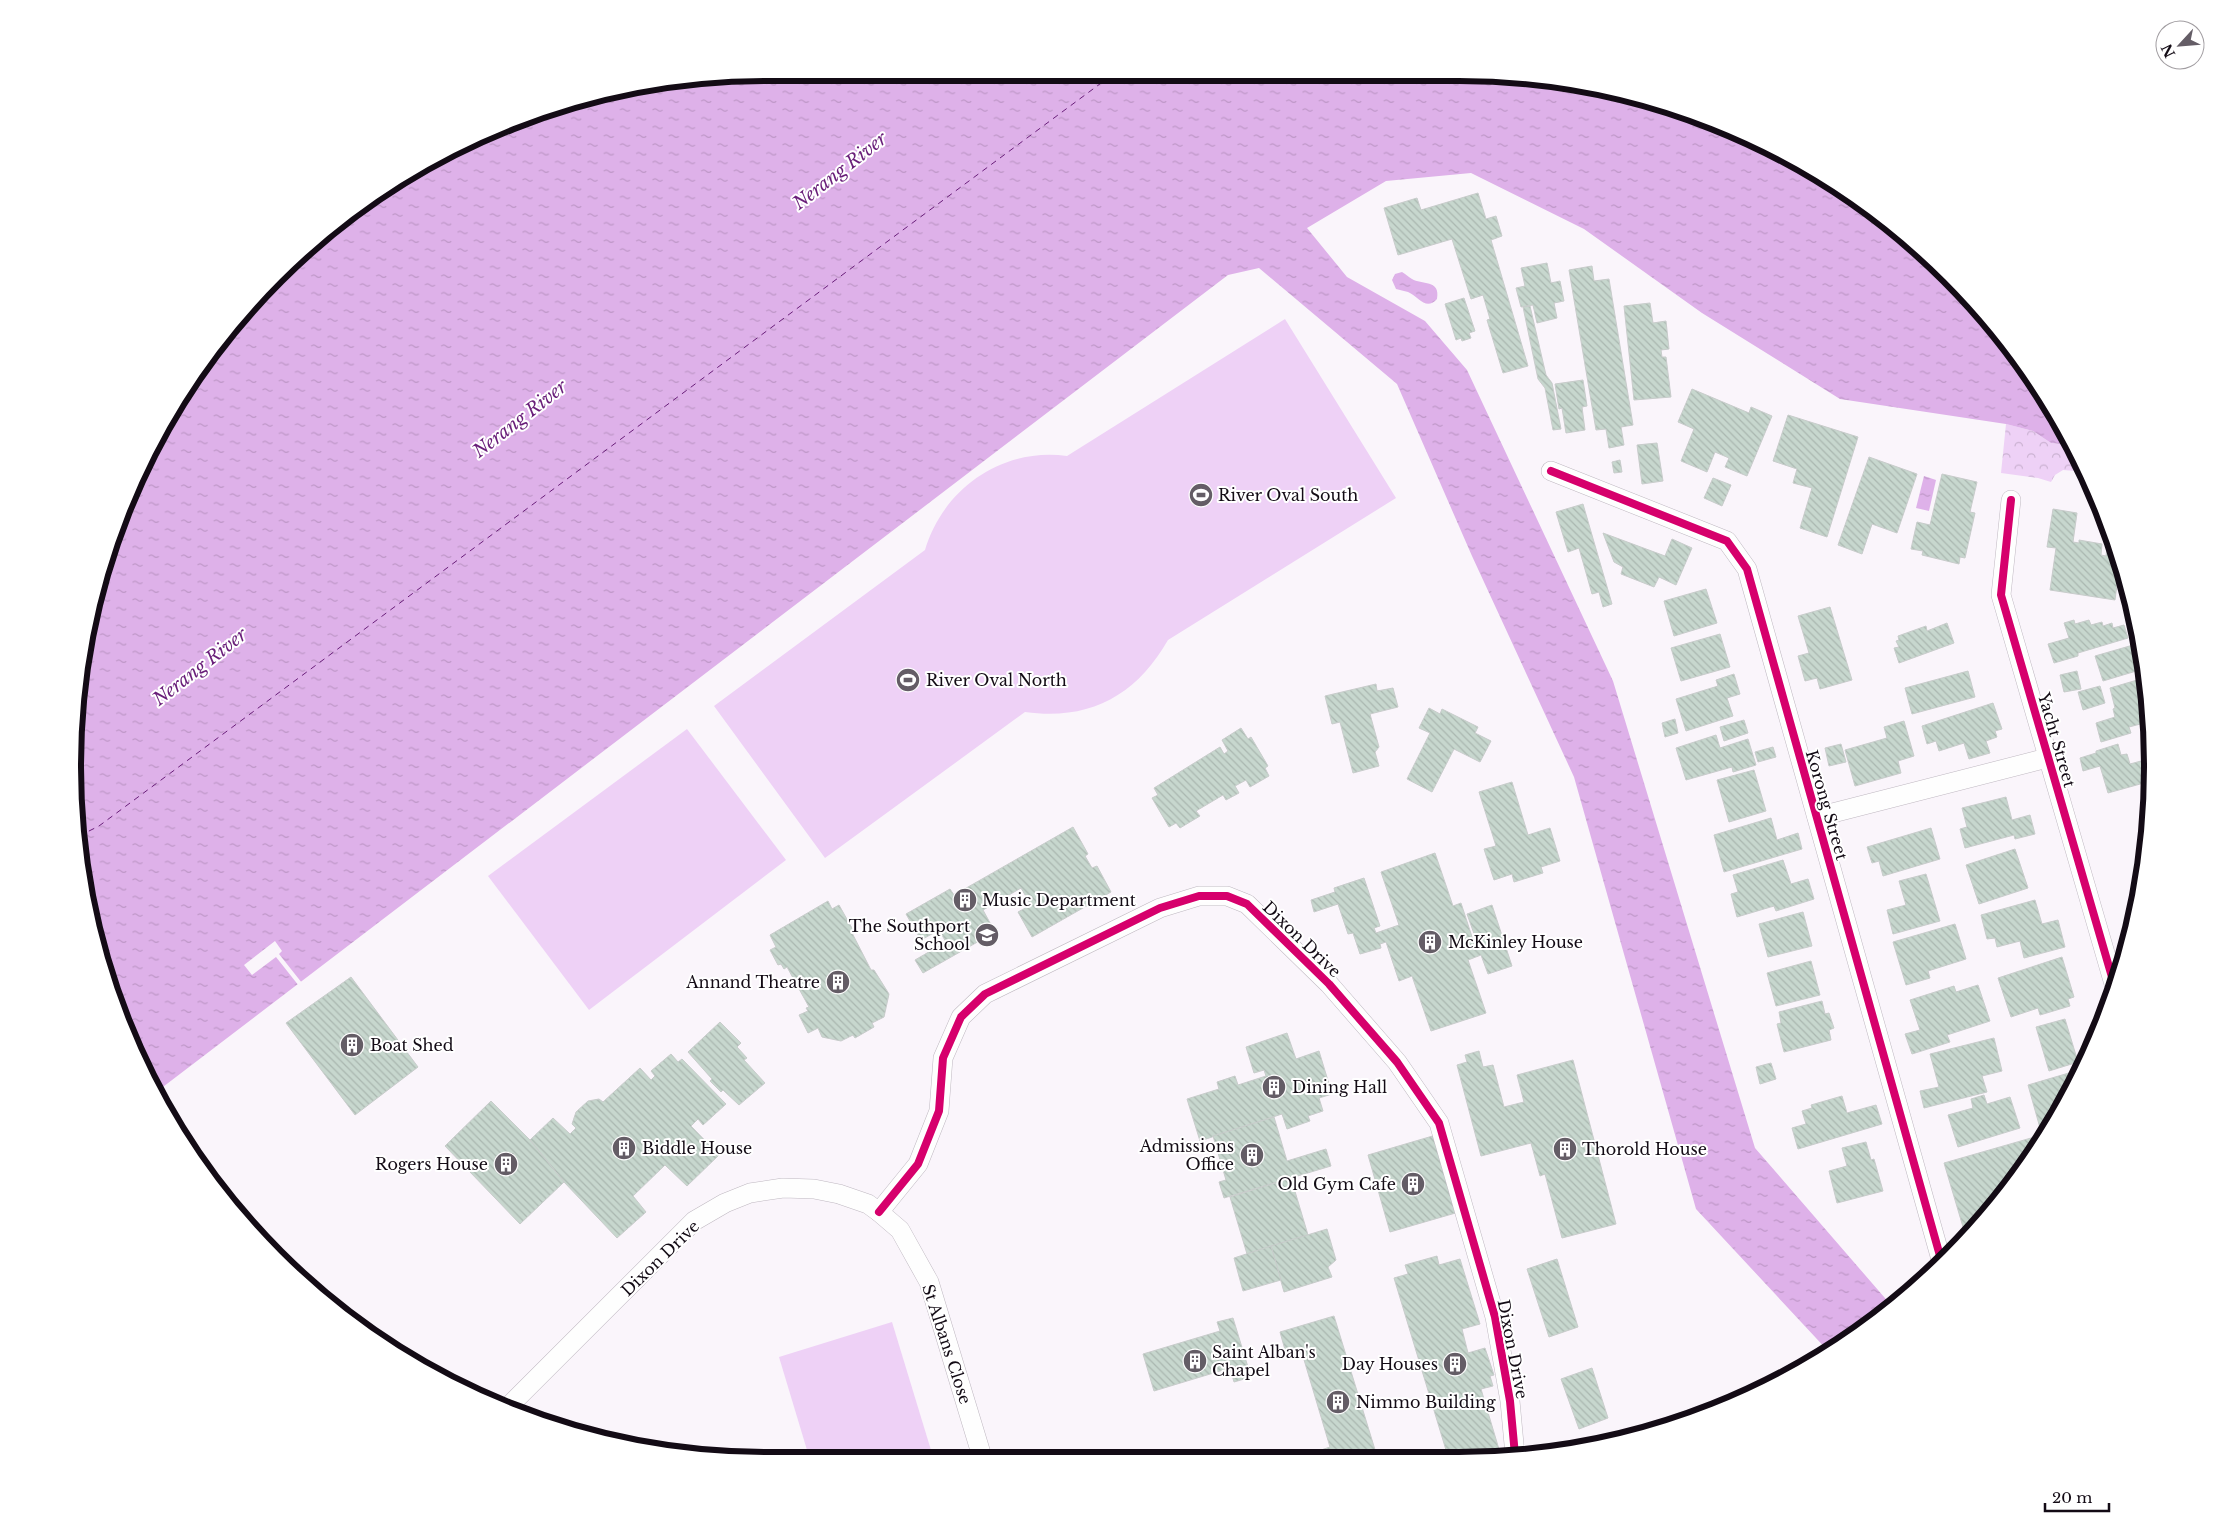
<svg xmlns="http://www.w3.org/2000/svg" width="2225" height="1533" font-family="'Libre Baskerville',serif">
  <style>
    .grass { fill: #eed1f6 }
    .park { fill: url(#park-crowns) }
    .water { fill: url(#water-ripples) }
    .pier { fill: #faf5fb }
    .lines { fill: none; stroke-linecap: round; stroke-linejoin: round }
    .ferry { stroke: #691e79; stroke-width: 1; stroke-dasharray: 6 5; stroke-linecap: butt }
    .building { fill: url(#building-back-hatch); stroke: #c8cccb }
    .minor-casing { stroke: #bfb8c1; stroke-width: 20 }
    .minor { stroke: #fefefe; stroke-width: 19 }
    .cycleway-casing { stroke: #fff; stroke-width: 11 }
    .cycleway { stroke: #d6006c; stroke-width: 8 }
    .labels { text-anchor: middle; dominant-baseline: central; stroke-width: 4; stroke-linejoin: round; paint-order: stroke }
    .poi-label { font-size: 16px; fill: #130b15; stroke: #fff; text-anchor: start }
    .street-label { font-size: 16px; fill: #130b15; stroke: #fff }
    .water-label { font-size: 18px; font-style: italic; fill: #691e79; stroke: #fff }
    .rim { fill: none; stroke: #130b15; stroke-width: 6 }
  </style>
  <defs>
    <pattern id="park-crowns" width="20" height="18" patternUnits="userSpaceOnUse" patternTransform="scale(1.25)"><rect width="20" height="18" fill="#eed1f6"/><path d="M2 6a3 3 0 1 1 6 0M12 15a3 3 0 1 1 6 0" fill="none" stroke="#cbb2d2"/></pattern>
    <pattern id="water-ripples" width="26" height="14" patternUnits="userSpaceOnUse" patternTransform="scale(1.25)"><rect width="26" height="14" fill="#deb1e9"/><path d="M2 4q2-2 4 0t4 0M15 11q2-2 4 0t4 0" fill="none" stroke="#be97c7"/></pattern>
    <pattern id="building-back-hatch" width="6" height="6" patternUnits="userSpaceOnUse" patternTransform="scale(1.25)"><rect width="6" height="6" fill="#c7d7ce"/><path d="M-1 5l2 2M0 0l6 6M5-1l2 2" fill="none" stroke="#aab7b0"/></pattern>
  </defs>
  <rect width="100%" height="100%" fill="#faf5fb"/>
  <g class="grass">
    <path d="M 1285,319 L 1396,498 L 1168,640 C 1136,696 1089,721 1025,712 L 825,858 L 714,706 L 925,550 C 943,489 1002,447 1067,456 Z"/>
    <polygon points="687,729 786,860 589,1010 488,876"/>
    <polygon points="892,1322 934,1460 810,1460 779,1357"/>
  </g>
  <polygon class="park" points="2006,424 2033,431 2051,443 2070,445 2082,468 2076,468 2075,471 2063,470 2055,475 2051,482 2038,478 2001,473"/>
  <g class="water">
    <polygon points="767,72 1458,72 1594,86 1682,109 1805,165 1949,276 2036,381 2070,445 2051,443 2033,431 2006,424 1840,399 1702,313 1584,229 1471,173 1386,181 1307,228 1347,277 1425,321 1467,370 1613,681 1755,1148 1891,1305 1844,1343 1829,1352 1696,1209 1574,777 1472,556 1397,384 1259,268 1228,275 155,1093 144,1074 86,902 73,767 78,676 125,501 189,381 245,309 381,189 501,125 587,96"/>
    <path d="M 1402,272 C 1406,274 1408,277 1412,279 C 1421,285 1441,279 1437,299 C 1426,311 1419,297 1408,292 C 1404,291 1400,290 1396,289 L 1392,280 L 1395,274 Z"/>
    <polygon points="1924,476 1936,480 1929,511 1916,508"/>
  </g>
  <polygon class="pier" points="275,941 282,951 279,954 302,983 299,986 276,957 252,975 244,965"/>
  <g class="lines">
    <polyline class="ferry" points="79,836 99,826 1116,72"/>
  </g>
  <g class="building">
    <polygon points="1478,193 1486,219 1496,216 1502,236 1491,240 1528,366 1503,373 1487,320 1490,319 1483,295 1471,299 1452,239 1398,255 1384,208 1417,198 1421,210"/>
    <polygon points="1547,263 1551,283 1560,281 1564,301 1554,303 1557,318 1537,323 1533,305 1521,307 1516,288 1525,286 1521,268"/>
    <polygon points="1592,266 1594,281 1609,279 1633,425 1621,427 1624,445 1609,448 1606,429 1596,430 1569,270"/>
    <polygon points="1464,298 1475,331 1469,333 1471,338 1462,341 1461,338 1456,340 1445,304"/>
    <polygon points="1650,303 1653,323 1666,321 1669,349 1661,350 1662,357 1666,357 1671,397 1634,400 1624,306"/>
    <polygon points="1530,306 1546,375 1552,383 1561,429 1553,430 1545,388 1538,379 1523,307"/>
    <polygon points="1583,380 1587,406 1582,407 1585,430 1566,433 1562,408 1559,409 1555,384"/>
    <polygon points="1692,389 1749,413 1751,407 1772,416 1747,476 1725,467 1729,458 1715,452 1707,472 1681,461 1694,429 1678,422"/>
    <polygon points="1788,415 1858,437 1827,537 1800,528 1812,488 1793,483 1797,469 1773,461"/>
    <polygon points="1657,443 1663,481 1642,484 1637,445"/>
    <polygon points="1869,457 1917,474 1897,533 1872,524 1862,554 1838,545"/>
    <polygon points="1620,460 1622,472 1614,473 1612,462"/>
    <polygon points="1942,474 1977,482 1970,512 1975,513 1965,558 1960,557 1959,564 1922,555 1923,551 1911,549 1917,522 1930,525"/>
    <polygon points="1713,478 1731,485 1722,506 1704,498"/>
    <polygon points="1583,504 1612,604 1603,607 1599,592 1592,594 1579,548 1568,552 1556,512"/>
    <polygon points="2053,509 2077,513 2073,542 2079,543 2079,540 2102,544 2101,555 2106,556 2108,539 2111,540 2123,577 2118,577 2115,600 2050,590 2056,548 2047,547"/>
    <polygon points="1603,533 1665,556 1672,539 1692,548 1676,585 1659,577 1654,587 1621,574 1623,567 1614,562"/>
    <polygon points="1706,589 1717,623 1674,636 1664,601"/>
    <polygon points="1830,607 1852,680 1820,689 1817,678 1805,681 1798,656 1809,653 1798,616"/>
    <polygon points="2074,620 2075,624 2089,620 2091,625 2102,622 2103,626 2112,623 2113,628 2124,625 2128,638 2078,653 2078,656 2054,663 2048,644 2069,638 2064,623"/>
    <polygon points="1947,623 1954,643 1899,663 1894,648 1899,647 1896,641 1899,640 1898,636 1926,626 1927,631"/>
    <polygon points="1720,634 1730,667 1681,681 1671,648"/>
    <polygon points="2140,643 2143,669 2103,681 2095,656"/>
    <polygon points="1968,671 1975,697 1912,714 1905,688"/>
    <polygon points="2077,671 2081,689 2064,692 2060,675"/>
    <polygon points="1734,674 1740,694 1727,698 1733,716 1686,731 1676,699 1718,686 1716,680"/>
    <polygon points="2144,678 2148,722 2129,727 2131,733 2101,742 2096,723 2115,717 2113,709 2115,708 2110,688"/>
    <polygon points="1376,684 1377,691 1393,688 1398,707 1370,714 1379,747 1375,752 1379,766 1353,773 1340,722 1332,724 1325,696"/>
    <polygon points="2100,686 2105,703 2083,710 2078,692"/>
    <polygon points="1993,703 2002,729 1995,731 1997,737 1986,741 1990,753 1969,759 1964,743 1939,751 1936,741 1927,744 1922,726"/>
    <polygon points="1429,708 1440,714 1442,709 1478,727 1475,733 1491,741 1480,762 1454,749 1432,792 1407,779 1430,733 1419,728"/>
    <polygon points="1675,719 1678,733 1665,737 1662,723"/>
    <polygon points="1744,720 1748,733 1724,741 1720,727"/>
    <polygon points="1904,721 1914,756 1898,761 1901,773 1855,786 1845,750 1887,738 1884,727"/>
    <polygon points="1241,728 1248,739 1251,737 1268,766 1265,768 1269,776 1250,787 1246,780 1235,786 1239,793 1226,800 1223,795 1196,811 1200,816 1180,828 1176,823 1169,827 1152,798 1158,795 1154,788 1220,747 1224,754 1228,751 1222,740"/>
    <polygon points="1716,735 1720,748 1748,739 1756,765 1733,772 1732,767 1686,780 1676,748"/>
    <polygon points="1841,744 1846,762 1829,766 1825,748"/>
    <polygon points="2118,744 2121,755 2127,754 2130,764 2152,758 2151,781 2108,793 2100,766 2083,771 2080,758 2096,753 2096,751"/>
    <polygon points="1773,747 1776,757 1758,762 1755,752"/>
    <polygon points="1754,770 1766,811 1729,822 1717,780"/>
    <polygon points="1512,782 1528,835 1550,828 1560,861 1541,867 1543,873 1514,882 1512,874 1494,880 1484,849 1496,846 1479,792"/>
    <polygon points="2006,797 2012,820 2030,815 2035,834 2015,839 2014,835 1965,848 1960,829 1967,827 1962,808"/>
    <polygon points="1771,818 1777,840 1798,833 1802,849 1724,872 1714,835"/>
    <polygon points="1073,827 1088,854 1085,856 1092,868 1097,866 1111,892 1032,937 1018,912 1031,905 1021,888 983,910 995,932 923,973 915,960 946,942 939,930 921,940 906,914 950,889 954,895"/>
    <polygon points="1931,828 1940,859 1883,876 1879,861 1872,863 1867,847"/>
    <polygon points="2015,849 2028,888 1979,904 1966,865"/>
    <polygon points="1435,853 1453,906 1461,903 1474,943 1477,942 1467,914 1492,905 1512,966 1488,974 1481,955 1468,960 1486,1013 1431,1031 1412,976 1399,981 1386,942 1380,944 1381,948 1360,954 1353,933 1348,934 1338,904 1314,912 1311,900 1335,892 1334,888 1364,878 1380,926 1374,928 1376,933 1399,925 1381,872"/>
    <polygon points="1783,860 1791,884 1808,879 1814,899 1776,911 1774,906 1737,917 1731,894 1738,892 1733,875"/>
    <polygon points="1926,874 1940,921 1893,934 1887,910 1906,905 1899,881"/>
    <polygon points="2035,900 2042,924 2058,920 2065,947 2024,958 2020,941 1997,947 1995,938 1987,939 1981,915"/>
    <polygon points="828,901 832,909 839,905 853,930 851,931 871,970 874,970 889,994 884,1017 872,1023 874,1027 855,1038 853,1035 841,1041 822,1037 818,1028 808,1033 799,1015 808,1011 806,1008 809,1007 787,967 784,969 781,964 778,965 770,950 776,947 770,935"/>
    <polygon points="1803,912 1812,946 1768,957 1759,924"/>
    <polygon points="1955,924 1966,959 1928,971 1930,978 1906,985 1893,942"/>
    <polygon points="2062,957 2074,997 2068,999 2070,1006 2040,1015 2038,1008 2011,1017 1998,978"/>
    <polygon points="1811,961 1820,995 1776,1006 1767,973"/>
    <polygon points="351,977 418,1067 355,1115 286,1023"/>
    <polygon points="1978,985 1990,1021 1947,1035 1950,1042 1912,1054 1905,1034 1920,1030 1910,1000 1954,986 1956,992"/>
    <polygon points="1822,1001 1825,1014 1829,1013 1834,1028 1829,1030 1831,1040 1784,1052 1777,1024 1781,1023 1779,1012"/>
    <polygon points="2065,1019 2078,1062 2049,1071 2036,1027"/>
    <polygon points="720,1022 741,1043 737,1047 747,1058 744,1060 765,1083 739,1105 723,1090 721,1092 710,1081 712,1079 688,1052"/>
    <polygon points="1287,1033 1296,1059 1319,1051 1332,1094 1319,1098 1323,1111 1308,1116 1310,1121 1287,1129 1282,1114 1200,1141 1187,1099 1219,1089 1217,1082 1235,1076 1238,1085 1266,1076 1264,1070 1254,1073 1246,1047"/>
    <polygon points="1994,1038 2002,1071 1982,1076 1987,1092 1924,1108 1920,1091 1939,1087 1930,1054"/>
    <polygon points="1479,1051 1483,1067 1493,1065 1504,1107 1524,1102 1517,1075 1573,1060 1616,1224 1562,1238 1545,1174 1540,1176 1531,1143 1481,1156 1457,1065 1467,1062 1465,1055"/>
    <polygon points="671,1054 678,1062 682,1059 726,1104 703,1125 698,1119 691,1126 719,1155 687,1186 665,1165 633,1196 646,1212 617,1238 564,1182 530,1140 553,1118 570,1134 576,1128 572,1124 576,1112 588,1101 599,1099 603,1102 640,1068 651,1080 655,1076 651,1071"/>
    <polygon points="1771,1063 1776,1079 1760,1084 1756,1067"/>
    <polygon points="2079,1070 2061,1104 2053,1107 2055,1116 2050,1125 2040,1128 2028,1085"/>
    <polygon points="1984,1095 1987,1104 2010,1097 2020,1128 1958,1147 1948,1115 1973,1108 1971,1099"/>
    <polygon points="1842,1096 1847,1113 1876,1105 1882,1124 1798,1149 1792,1128 1806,1124 1802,1111 1812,1108 1811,1105"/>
    <polygon points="491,1101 530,1140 564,1182 520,1224 445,1146"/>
    <polygon points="1274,1117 1287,1161 1326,1149 1331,1166 1224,1198 1219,1182 1226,1180 1213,1136"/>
    <polygon points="2045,1134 2035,1152 1966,1237 1944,1163"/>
    <polygon points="1436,1135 1459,1212 1390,1232 1368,1155"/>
    <polygon points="1866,1142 1871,1160 1874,1159 1883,1191 1837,1203 1829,1171 1847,1166 1842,1148"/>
    <polygon points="1291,1178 1308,1235 1247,1254 1230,1197"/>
    <polygon points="1327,1229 1336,1260 1328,1267 1332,1277 1284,1292 1271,1246"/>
    <polygon points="1271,1246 1281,1280 1243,1291 1234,1258"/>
    <polygon points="1437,1256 1439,1265 1460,1259 1480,1324 1462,1329 1468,1353 1485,1348 1494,1375 1490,1376 1493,1386 1481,1389 1501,1456 1449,1460 1394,1278 1408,1274 1405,1265"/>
    <polygon points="1557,1259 1578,1327 1549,1337 1527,1269"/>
    <polygon points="1334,1316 1376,1453 1378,1459 1374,1460 1317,1460 1315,1452 1330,1447 1302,1353 1287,1357 1280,1332"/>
    <polygon points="1233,1318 1251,1377 1234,1382 1230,1368 1154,1391 1143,1354 1220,1331 1217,1322"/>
    <polygon points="1592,1368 1608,1418 1579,1429 1561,1379"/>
  </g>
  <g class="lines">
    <g class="minor-casing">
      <g id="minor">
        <polyline points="1551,471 1727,541 1747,569 1942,1263"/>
        <polyline points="2011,500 2001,595 2114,984"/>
        <polyline points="1817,817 2047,758"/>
        <polyline points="879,1212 918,1164 939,1111 943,1058 961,1017 985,994 1160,908 1199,896 1227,896 1247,904 1329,984 1397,1062 1439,1123 1495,1317 1510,1401 1515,1455"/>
        <polyline points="506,1409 694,1221 725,1203 750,1193 783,1188 814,1189 839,1194 868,1204 879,1212 900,1230 929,1282 983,1460"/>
      </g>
    </g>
    <use href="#minor" class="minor"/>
    <g class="cycleway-casing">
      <g id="cycleway">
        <polyline points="1551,471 1727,541 1747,569 1942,1263"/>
        <polyline points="2011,500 2001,595 2114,984"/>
        <polyline points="879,1212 918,1164 939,1111 943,1058 961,1017 985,994 1160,908 1199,896 1227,896 1247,904 1329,984 1397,1062 1439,1123 1495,1317 1510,1401 1515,1455"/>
      </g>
    </g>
    <use href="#cycleway" class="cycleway"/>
  </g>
  <defs>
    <g id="stadium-disc" transform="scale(1.25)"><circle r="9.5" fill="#645d66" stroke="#fff"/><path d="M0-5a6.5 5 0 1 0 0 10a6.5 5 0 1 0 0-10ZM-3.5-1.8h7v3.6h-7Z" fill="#fff"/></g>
    <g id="building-disc" transform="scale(1.25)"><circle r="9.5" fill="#645d66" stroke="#fff"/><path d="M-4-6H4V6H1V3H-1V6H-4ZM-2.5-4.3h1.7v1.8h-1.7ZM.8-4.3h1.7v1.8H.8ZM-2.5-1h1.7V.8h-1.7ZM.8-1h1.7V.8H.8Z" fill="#fff"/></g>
    <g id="school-disc" transform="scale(1.25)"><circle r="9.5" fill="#645d66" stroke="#fff"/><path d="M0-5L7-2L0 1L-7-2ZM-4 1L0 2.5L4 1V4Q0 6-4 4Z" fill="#fff"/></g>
  </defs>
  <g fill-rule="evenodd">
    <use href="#stadium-disc" x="1201" y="495"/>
    <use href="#stadium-disc" x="908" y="680"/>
    <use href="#building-disc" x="965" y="900"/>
    <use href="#school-disc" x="987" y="935"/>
    <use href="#building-disc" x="1430" y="942"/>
    <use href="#building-disc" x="838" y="982"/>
    <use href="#building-disc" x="352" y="1045"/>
    <use href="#building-disc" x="1274" y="1087"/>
    <use href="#building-disc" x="624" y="1148"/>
    <use href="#building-disc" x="1565" y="1149"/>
    <use href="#building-disc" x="1252" y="1155"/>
    <use href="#building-disc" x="506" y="1164"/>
    <use href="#building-disc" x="1413" y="1184"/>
    <use href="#building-disc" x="1195" y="1361"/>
    <use href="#building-disc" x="1455" y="1364"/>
    <use href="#building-disc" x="1338" y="1402"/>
  </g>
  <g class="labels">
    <g class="poi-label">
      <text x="1218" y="495">River Oval South</text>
      <text x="926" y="680">River Oval North</text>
      <text x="982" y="900">Music Department</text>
      <text x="970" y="926" text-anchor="end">The Southport<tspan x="970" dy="18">School</tspan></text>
      <text x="1448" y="942">McKinley House</text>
      <text x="820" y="982" text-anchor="end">Annand Theatre</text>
      <text x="370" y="1045">Boat Shed</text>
      <text x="1292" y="1087">Dining Hall</text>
      <text x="1234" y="1146" text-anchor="end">Admissions<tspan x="1234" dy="18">Office</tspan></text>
      <text x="642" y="1148">Biddle House</text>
      <text x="1582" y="1149">Thorold House</text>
      <text x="488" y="1164" text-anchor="end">Rogers House</text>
      <text x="1396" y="1184" text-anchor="end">Old Gym Cafe</text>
      <text x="1212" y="1352">Saint Alban's<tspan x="1212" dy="18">Chapel</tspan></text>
      <text x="1438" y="1364" text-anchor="end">Day Houses</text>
      <text x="1356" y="1402">Nimmo Building</text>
    </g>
    <g class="street-label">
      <text transform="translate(2057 740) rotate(74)">Yacht Street</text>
      <text transform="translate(1827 805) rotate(74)">Korong Street</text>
      <text transform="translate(1302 939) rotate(44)">Dixon Drive</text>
      <text transform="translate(660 1258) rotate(-44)">Dixon Drive</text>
      <text transform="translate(947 1344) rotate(72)">St Albans Close</text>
      <text transform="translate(1513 1349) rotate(79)">Dixon Drive</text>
    </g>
    <g class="water-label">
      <text transform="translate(840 171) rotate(-38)">Nerang River</text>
      <text transform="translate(520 419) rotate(-38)">Nerang River</text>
      <text transform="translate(200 667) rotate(-38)">Nerang River</text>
    </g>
  </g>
  <path d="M0 0H2225V1533H0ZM766 81H1459A685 685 0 0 1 2144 766V767A685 685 0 0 1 1459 1452H766A685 685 0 0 1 81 767V766A685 685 0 0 1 766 81Z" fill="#fff" fill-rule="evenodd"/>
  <path class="rim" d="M766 81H1459A685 685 0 0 1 2144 766V767A685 685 0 0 1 1459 1452H766A685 685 0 0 1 81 767V766A685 685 0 0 1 766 81Z"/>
  <g transform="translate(2180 45) rotate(244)"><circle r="24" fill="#ffffff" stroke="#a19da1"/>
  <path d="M0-4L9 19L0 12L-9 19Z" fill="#645d66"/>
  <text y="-8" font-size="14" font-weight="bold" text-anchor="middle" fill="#130b15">N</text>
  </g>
  <path d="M2045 1503v8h64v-8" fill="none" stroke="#130b15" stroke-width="2.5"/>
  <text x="2052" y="1503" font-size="15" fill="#130b15" stroke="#ffffff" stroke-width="4" paint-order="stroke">20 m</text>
</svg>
